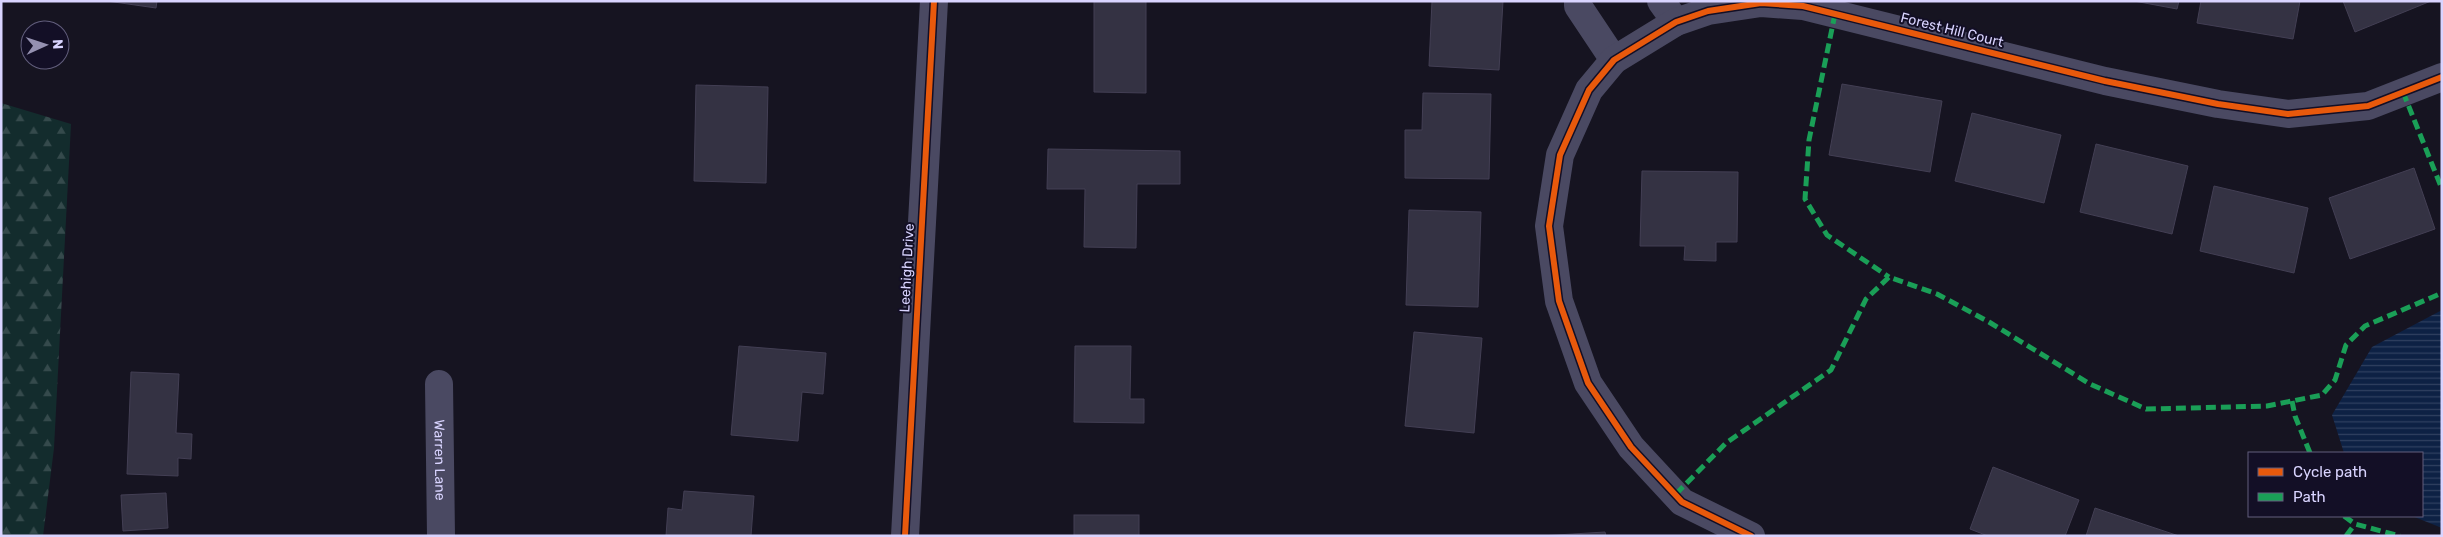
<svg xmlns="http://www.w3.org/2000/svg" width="2443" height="537" font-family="Rubik,sans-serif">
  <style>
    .forest { fill: url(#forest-firs) }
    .water { fill: url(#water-rules) }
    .building { fill: #343243; stroke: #433f54 }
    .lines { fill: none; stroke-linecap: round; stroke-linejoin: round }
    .minor { stroke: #4a4962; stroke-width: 28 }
    .quiet { stroke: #1a9f57; stroke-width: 5; stroke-dasharray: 10 5; stroke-linecap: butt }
    .cycleway-casing { stroke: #130f26; stroke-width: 9 }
    .cycleway { stroke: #e8590c; stroke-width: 6 }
    .labels { text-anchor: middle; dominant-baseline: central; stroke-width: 4; stroke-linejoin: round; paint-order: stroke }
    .street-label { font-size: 14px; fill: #d9d4ff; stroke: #130f26 }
  </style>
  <defs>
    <pattern id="forest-firs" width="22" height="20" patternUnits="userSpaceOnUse" patternTransform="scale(1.25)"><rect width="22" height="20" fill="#132c2d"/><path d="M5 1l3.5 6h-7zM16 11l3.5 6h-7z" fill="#354a4c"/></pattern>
    <pattern id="water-rules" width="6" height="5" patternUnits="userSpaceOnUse" patternTransform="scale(1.25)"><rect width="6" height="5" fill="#0d2144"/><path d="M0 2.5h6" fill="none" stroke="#304060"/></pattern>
  </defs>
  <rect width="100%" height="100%" fill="#161421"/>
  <polygon class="forest" points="1,103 71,124 54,448 43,536 1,536"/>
  <polygon class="water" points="2442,310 2442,528 2412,516 2422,516 2422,453 2344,453 2332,415 2372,347"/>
  <g class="building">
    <polygon points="107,1 157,1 156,8"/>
    <polygon points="1094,1 1146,1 1146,93 1094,92"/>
    <polygon points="1432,1 1503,1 1499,70 1429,66"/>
    <polygon points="2134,1 2179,1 2177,9"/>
    <polygon points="2201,1 2300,1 2293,39 2197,23"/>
    <polygon points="2343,1 2431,1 2355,32"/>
    <polygon points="1842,84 1942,101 1930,172 1829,155"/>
    <polygon points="696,85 768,87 766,183 694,181"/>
    <polygon points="1423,93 1491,94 1489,179 1405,178 1405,130 1422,130"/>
    <polygon points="1972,113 2061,135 2044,203 1955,181"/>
    <polygon points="2096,144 2188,166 2172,234 2080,212"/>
    <polygon points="1048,149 1180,151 1180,184 1137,184 1136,248 1084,247 1085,189 1047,189"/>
    <polygon points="2414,168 2435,229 2350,259 2329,198"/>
    <polygon points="1642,171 1738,172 1737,242 1716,242 1716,261 1684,260 1685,246 1640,246"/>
    <polygon points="2214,186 2308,208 2294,273 2200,251"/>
    <polygon points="1409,210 1481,212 1478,307 1406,305"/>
    <polygon points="1414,332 1482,338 1474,433 1405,426"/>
    <polygon points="739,346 826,353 823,394 802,392 798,441 731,435"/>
    <polygon points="1075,346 1131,346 1130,399 1144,399 1144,423 1074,422"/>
    <polygon points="131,372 179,374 176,433 192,434 191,459 178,458 178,476 127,474"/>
    <polygon points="1993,467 2079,500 2065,536 1988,536 1970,529"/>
    <polygon points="684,491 754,496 751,536 666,536 668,508 682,510"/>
    <polygon points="166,493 168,528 123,531 121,495"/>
    <polygon points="2095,508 2179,536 2086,536"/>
    <rect x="1074" y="515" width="65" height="21"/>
    <polygon points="1605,532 1606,536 1540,536"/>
  </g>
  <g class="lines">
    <g class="minor">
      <polyline points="1578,1 1578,6 1614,60"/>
      <polyline points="1661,1 1676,22"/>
      <path id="s1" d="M 439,384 L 441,536"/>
      <polyline points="905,536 934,1"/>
      <polyline points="1751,536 1682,502 1631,447 1588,383 1559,301 1549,226 1560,155 1589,90 1614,60 1676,22 1708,11 1761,3 1803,6 2105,81 2218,104 2288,114 2368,106 2442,77"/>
    </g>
    <g class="quiet">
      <polyline points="1835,14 1809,140 1805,199 1827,235 1889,277"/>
      <polyline points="2403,92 2442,189"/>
      <polyline points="2292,401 2295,416 2310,453"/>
      <polyline points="1676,494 1726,443 1831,370 1866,299 1889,277 1937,294 1989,322 2090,384 2146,409 2267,406 2322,395 2335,380 2346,345 2365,326 2442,293"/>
      <polyline points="2344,516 2355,524 2400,536"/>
      <polyline points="2346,536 2355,524"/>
    </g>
    <g class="cycleway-casing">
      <g id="cycleway">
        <polyline points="905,536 934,1"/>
        <polyline points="1751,536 1682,502 1631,447 1588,383 1559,301 1549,226 1560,155 1589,90 1614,60 1676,22 1708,11 1761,3 1803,6 2105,81 2218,104 2288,114 2368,106 2442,77"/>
      </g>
    </g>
    <use href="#cycleway" class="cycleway"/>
  </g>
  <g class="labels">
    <g class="street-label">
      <text transform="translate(1952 30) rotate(14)">Forest Hill Court</text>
      <text transform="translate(907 268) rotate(-87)">Leehigh Drive</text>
      <text stroke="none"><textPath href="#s1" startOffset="76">Warren Lane</textPath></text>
    </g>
  </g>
  <rect width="2443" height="537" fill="none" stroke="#d9d4ff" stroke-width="5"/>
  <rect x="2248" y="452" width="175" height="65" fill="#130f26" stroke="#625e7d"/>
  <rect x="2258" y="468" width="25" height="8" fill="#e8590c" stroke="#625e7d"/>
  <text x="2293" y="477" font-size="15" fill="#d9d4ff">Cycle path</text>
  <rect x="2258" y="493" width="25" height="8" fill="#1a9f57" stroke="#625e7d"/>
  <text x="2293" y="502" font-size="15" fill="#d9d4ff">Path</text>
  <g transform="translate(45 45) rotate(87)"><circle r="24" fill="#130f26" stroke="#625e7d"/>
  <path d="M0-4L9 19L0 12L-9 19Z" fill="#9591b1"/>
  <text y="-8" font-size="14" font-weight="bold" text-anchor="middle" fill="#d9d4ff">N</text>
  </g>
</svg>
